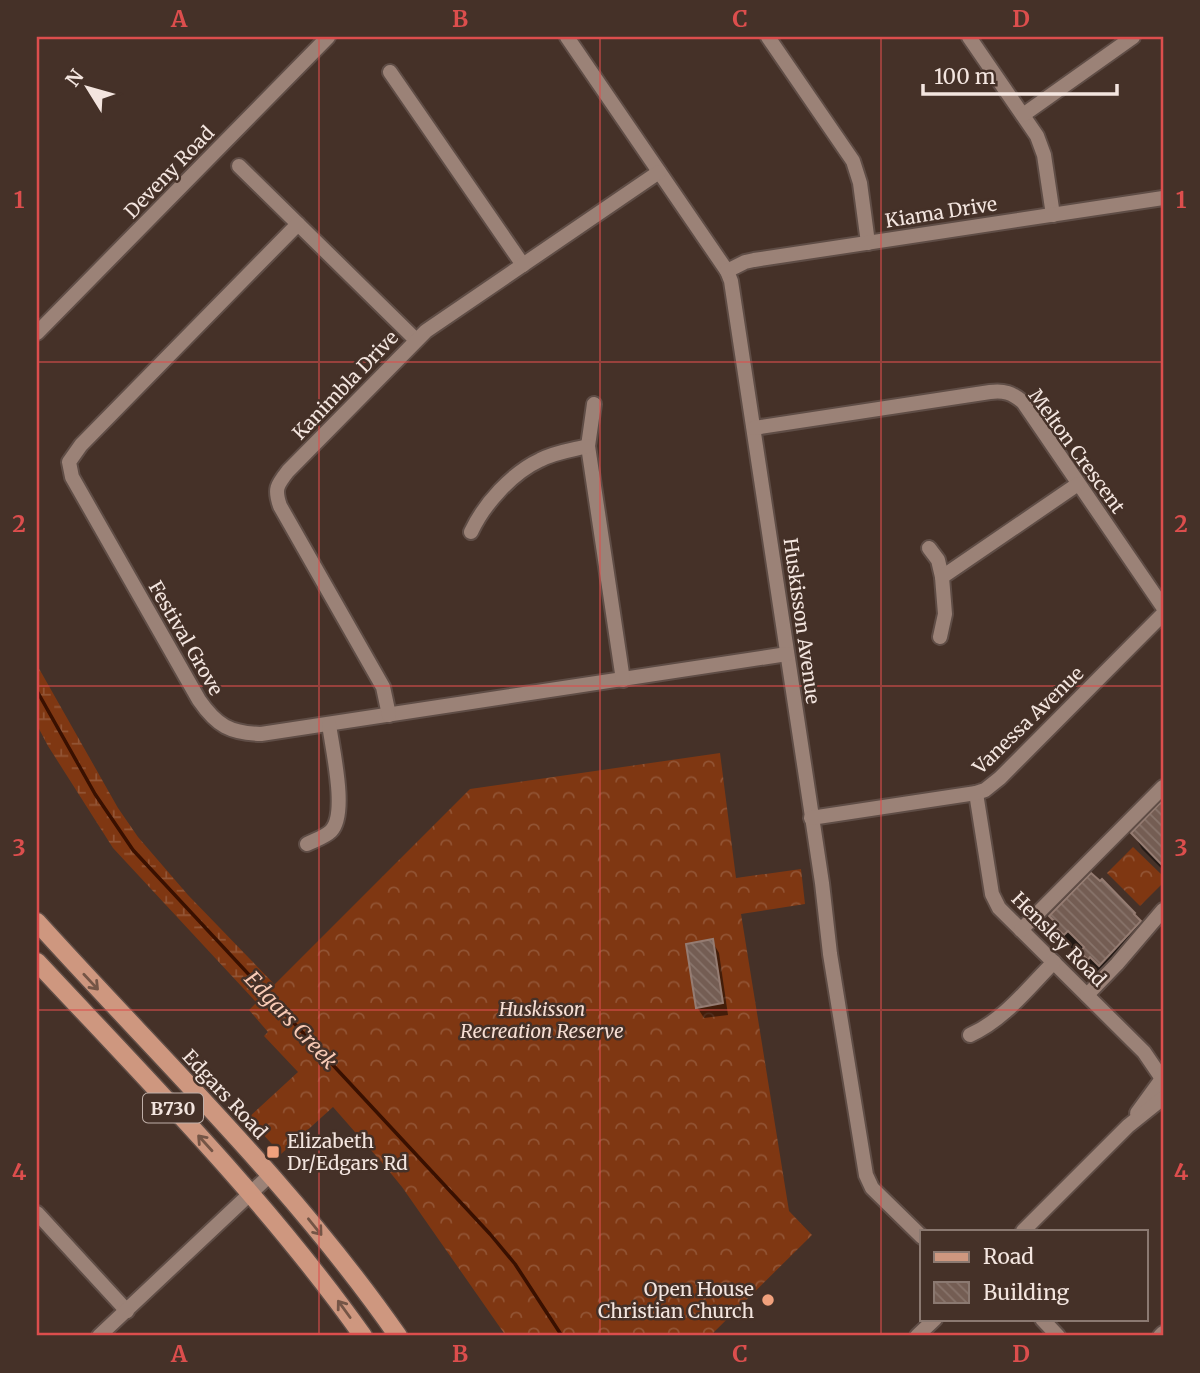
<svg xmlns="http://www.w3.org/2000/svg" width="1200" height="1373" font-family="Merriweather,serif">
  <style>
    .forest { fill: url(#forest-crowns) }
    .wetland { fill: url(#wetland-marsh) }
    .shadow { fill: #0007 }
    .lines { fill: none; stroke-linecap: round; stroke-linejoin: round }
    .stream { stroke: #391000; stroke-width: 3.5 }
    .building { fill: url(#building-back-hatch); stroke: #957c72; stroke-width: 2 }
    .minor-casing { stroke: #5f4d46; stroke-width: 18 }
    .major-casing { stroke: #5f4d46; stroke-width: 21 }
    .minor { stroke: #9b8277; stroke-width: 14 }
    .major { stroke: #ce977f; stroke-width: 18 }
    .oneway { stroke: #755546 }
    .grid { fill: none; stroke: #dc4e4d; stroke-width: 2; stroke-opacity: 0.55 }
    .poi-dot { fill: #f1a17d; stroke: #453128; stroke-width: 2.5 }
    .labels { text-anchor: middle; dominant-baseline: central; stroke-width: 5; stroke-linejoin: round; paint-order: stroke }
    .shield { fill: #453128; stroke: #bfafa8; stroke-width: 2 }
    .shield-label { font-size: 18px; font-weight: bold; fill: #f3e5df }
    .street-label { font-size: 19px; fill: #f3e5df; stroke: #453128 }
    .park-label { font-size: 19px; font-style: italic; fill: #f6ded3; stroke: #453128 }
    .poi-label { font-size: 19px; fill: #f3e5df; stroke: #453128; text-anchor: start }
    .water-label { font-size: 21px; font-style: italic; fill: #f8cab5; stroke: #453128 }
    .neatline { fill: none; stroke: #dc4e4d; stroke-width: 2.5 }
    .grid-label { font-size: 23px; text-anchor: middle; font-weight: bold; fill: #dc4e4d }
  </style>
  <defs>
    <pattern id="forest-crowns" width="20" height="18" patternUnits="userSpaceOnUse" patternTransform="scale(1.75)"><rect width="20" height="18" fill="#7f3712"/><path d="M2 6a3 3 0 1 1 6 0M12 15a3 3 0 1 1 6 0" fill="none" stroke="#925434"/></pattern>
    <pattern id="wetland-marsh" width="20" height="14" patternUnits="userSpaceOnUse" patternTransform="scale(1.75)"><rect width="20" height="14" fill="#7f3712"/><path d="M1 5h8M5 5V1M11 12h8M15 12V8" fill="none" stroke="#925434"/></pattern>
    <pattern id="building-back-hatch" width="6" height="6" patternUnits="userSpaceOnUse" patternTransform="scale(1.75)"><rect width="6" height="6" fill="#745d53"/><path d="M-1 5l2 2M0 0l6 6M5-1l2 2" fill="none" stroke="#88746b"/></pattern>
  </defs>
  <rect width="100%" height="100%" fill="#453128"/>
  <g class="forest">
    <polygon points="720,753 736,878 801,869 805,904 741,914 789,1211 812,1235 710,1336 506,1336 402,1187 384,1165 333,1107 281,1154 248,1118 298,1072 264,1036 268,1032 249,1010 470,789"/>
    <polygon points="1133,847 1163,876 1163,883 1140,906 1107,873"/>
  </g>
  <polygon class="wetland" points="37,665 118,808 138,837 188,895 274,984 256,1002 113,848 48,746 37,725"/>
  <g class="shadow">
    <polygon points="1163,803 1163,870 1142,849 1133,833"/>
    <polygon points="1134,914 1148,938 1109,981 1098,974 1091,968 1082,952 1083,951 1078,945 1073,950 1066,942 1051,916"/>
    <polygon points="712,941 719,953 728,1015 704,1018 697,1007"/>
  </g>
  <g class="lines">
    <polyline class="stream" points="37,691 95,794 133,850 490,1234 515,1264 562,1336"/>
  </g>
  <g class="building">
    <polygon points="1163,800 1163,866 1131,833"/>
    <polygon points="1091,873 1100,881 1102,879 1135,913 1134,914 1141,921 1099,966 1090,957 1088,960 1080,952 1084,947 1068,931 1064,935 1055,927 1057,924 1049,916"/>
    <polygon points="713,939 723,1003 696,1008 686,944"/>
  </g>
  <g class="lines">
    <g class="minor-casing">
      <g id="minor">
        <polyline points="567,37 727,271 731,281 822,883 830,954 866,1175 872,1188 922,1237"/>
        <polyline points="768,37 853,161 860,183 868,243"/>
        <polyline points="969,37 1037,136 1044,155 1053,215"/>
        <polyline points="390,72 523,265"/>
        <polyline points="1023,115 1133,37"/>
        <polyline points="239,166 416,340"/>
        <path d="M 298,224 L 81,445 L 69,462 L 72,477 L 199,700 C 217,726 230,733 261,734 L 787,654"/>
        <polyline points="727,271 745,262 754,260 1163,198"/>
        <polyline points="37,333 328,37"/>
        <polyline points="594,404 588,446 623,680"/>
        <path d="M 754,428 L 990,392 C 1004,390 1012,393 1023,402 L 1163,607"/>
        <path d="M 471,532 C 484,504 512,473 540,460 C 555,452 572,450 588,446"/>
        <polyline points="929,548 938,560 942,577"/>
        <polyline points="940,637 945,614 942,577 1078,484"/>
        <path d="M 389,715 L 383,687 L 280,506 C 274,489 277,485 288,471 L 426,331 L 659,172"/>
        <polyline points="976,793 992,894 999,908 1144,1052 1161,1077"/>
        <polyline points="811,818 976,793 985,790 1000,778 1163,614"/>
        <path d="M 307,844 C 315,840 325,837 331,831 C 348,814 332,748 329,724"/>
        <polyline points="1021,930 1163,787"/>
        <polyline points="1087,995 1117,964 1163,910"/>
        <path d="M 970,1035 C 1004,1020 1028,988 1054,962"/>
        <polyline points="1137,1113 1161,1080 1163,1073"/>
        <polyline points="37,1213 127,1311"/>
        <polyline points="1023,1231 1128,1126 1163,1098"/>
        <polyline points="1042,1319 1058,1336"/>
        <polyline points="99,1336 271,1174"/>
        <polyline points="917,1336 935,1319"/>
        <polyline points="1160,1336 1163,1333"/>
      </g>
    </g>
    <g class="major-casing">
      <g id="major">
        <path d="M 37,922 C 160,1058 293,1185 398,1336"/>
        <path d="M 37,962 C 150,1083 267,1201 363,1336"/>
      </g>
    </g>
    <use href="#minor" class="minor"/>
    <use href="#major" class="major"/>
  </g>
  <defs><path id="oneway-shaft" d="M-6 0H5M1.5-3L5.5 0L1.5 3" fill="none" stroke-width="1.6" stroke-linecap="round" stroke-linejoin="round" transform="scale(1.75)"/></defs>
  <g class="oneway">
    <use href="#oneway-shaft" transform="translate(91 982) rotate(47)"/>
    <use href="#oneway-shaft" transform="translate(205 1143) rotate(-132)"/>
    <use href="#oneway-shaft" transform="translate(315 1227) rotate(51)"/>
    <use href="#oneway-shaft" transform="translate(344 1309) rotate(-126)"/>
  </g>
  <path class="grid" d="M 319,37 L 319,1336M 600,37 L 600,1336M 881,37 L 881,1336M 37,362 L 1163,362M 37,686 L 1163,686M 37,1010 L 1163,1010"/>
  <g class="poi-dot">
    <rect x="266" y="1145" width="14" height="14" rx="3.5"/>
    <circle cx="768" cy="1300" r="7"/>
  </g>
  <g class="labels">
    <rect class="shield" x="143" y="1093.5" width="60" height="29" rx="5"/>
    <g class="shield-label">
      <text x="173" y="1108">B730</text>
    </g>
    <g class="street-label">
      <text transform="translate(169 172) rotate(-46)">Deveny Road</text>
      <text transform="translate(941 212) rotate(-9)">Kiama Drive</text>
      <text transform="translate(345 385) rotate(-46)">Kanimbla Drive</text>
      <text transform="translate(1077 451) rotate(54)">Melton Crescent</text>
      <text transform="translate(802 621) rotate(82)">Huskisson Avenue</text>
      <text transform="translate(186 638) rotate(60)">Festival Grove</text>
      <text transform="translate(1028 720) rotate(-44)">Vanessa Avenue</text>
      <text transform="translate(1059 939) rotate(45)">Hensley Road</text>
      <text transform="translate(225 1094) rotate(47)">Edgars Road</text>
    </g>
    <g class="park-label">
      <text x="542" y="1009">Huskisson<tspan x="542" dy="22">Recreation Reserve</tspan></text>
    </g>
    <g class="poi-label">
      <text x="287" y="1141">Elizabeth<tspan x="287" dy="22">Dr/Edgars Rd</tspan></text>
      <text x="754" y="1289" text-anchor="end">Open House<tspan x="754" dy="22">Christian Church</tspan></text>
    </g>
    <g class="water-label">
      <text transform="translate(291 1020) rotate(47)">Edgars Creek</text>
    </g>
  </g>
  <rect width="1200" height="1373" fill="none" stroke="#453128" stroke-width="77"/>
  <rect x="920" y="1230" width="228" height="91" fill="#453128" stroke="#8b7971" stroke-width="2"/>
  <rect x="934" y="1252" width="35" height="10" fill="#ce977f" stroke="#8b7971" stroke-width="2"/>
  <text x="983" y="1264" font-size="21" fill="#f3e5df">Road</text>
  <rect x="934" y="1282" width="35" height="21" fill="url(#building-back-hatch)" stroke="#8b7971" stroke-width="2"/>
  <text x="983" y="1300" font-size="21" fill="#f3e5df">Building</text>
  <g transform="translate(88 88) rotate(307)" stroke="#453128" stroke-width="5" paint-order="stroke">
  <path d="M0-5L12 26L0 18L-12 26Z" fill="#f3e5df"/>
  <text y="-10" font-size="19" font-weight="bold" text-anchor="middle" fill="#f3e5df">N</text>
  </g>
  <path d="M923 84v10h194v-10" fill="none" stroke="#f3e5df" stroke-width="3.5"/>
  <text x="934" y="84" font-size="21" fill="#f3e5df" stroke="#453128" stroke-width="5" paint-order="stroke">100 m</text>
  <rect x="38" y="38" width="1124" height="1296" class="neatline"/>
  <g class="grid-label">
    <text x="179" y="27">A</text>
    <text x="460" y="27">B</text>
    <text x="740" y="27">C</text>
    <text x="1021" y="27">D</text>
    <text x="19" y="208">1</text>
    <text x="1181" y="208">1</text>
    <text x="19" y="532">2</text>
    <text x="1181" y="532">2</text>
    <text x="19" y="856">3</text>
    <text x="1181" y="856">3</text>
    <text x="19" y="1180">4</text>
    <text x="1181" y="1180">4</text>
    <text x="179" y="1362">A</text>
    <text x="460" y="1362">B</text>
    <text x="740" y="1362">C</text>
    <text x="1021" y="1362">D</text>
  </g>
</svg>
